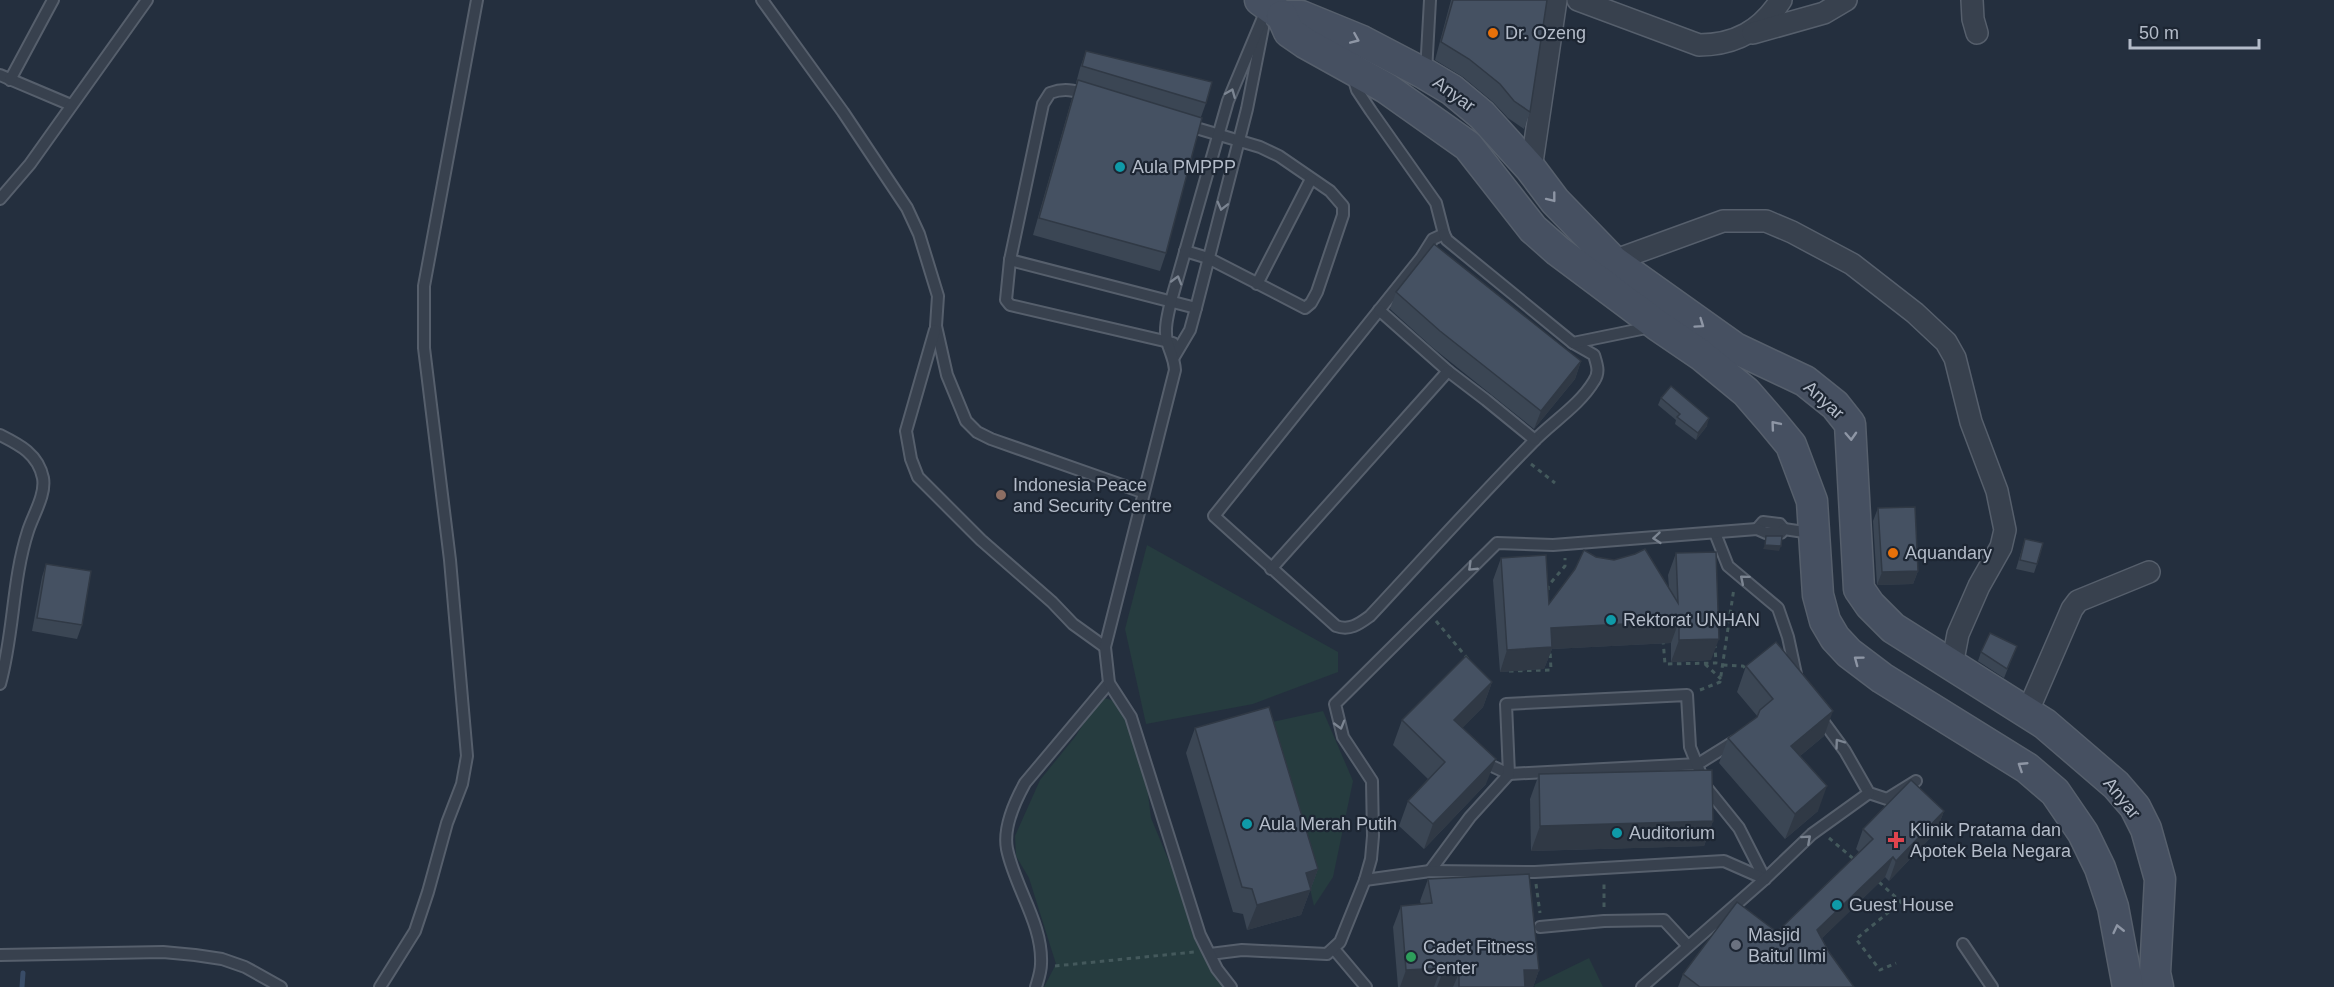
<svg xmlns="http://www.w3.org/2000/svg" width="2334" height="987" font-family="Helvetica,sans-serif">
  <style>
    .green { fill: #263c3f }
    .lines { fill: none; stroke-linecap: round; stroke-linejoin: round }
    .stream { stroke: #394c67; stroke-width: 5 }
    .lane-casing { stroke: #565f6c; stroke-width: 14 }
    .street-casing { stroke: #565f6c; stroke-width: 24 }
    .secondary-casing { stroke: #565f6c; stroke-width: 33 }
    .path { stroke: #44595c; stroke-width: 3; stroke-dasharray: 4.5 4.5; stroke-linecap: butt }
    .lane { stroke: #38414e; stroke-width: 10 }
    .street { stroke: #38414e; stroke-width: 21 }
    .secondary { stroke: #465061; stroke-width: 30 }
    .wall { fill: #3b4654 }
    .shaded-wall { fill: #303945 }
    .building { fill: #455162; stroke: #303945; stroke-width: 1.5 }
    .oneway { stroke: #8e96a5 }
    .oneway2 { stroke: #7c8592 }
    .food-dot { fill: #e8710a; stroke: #1d2633; stroke-width: 2 }
    .culture-dot { fill: #0f9aa8; stroke: #1d2633; stroke-width: 2 }
    .education-dot { fill: #8d6e63; stroke: #1d2633; stroke-width: 2 }
    .health-dot { fill: #e0444e; stroke: #1d2633; stroke-width: 2 }
    .worship-dot { fill: #6b7280; stroke: #1d2633; stroke-width: 2 }
    .leisure-dot { fill: #2e9e5b; stroke: #1d2633; stroke-width: 2 }
    .labels { text-anchor: middle; dominant-baseline: central; stroke-width: 4.5; stroke-linejoin: round; paint-order: stroke }
    .poi-label { font-size: 18px; fill: #b4bcc9; stroke: #1d2633; text-anchor: start }
    .street-label { font-size: 18px; fill: #b4bcc9; stroke: #1d2633 }
  </style>
  <rect width="100%" height="100%" fill="#242f3e"/>
  <g class="green">
    <polygon points="1147,545 1338,652 1338,672 1253,704 1146,724 1125,629"/>
    <polygon points="1101,697 1115,701 1143,754 1151,818 1214,969 1224,987 1044,987 1056,964 1029,878 1016,856 1015,836 1040,780 1075,737"/>
    <polygon points="1323,711 1353,781 1333,877 1314,906 1272,722"/>
    <polygon points="1589,958 1603,987 1535,987 1534,985"/>
  </g>
  <g class="lines">
    <polyline class="stream" points="22,987 23,973"/>
    <g class="lane-casing">
      <g id="lane">
        <polyline points="762,0 843,112 907,208 919,234 938,296 936,326 947,375 966,421 977,432 991,439 1142,492"/>
        <polyline points="1426,72 1430,0"/>
        <polyline points="0,75 71,105"/>
        <path d="M 1353,77 L 1357,90 L 1371,111 L 1436,203 L 1444,234 L 1433,239 L 1421,258 L 1214,516 L 1336,626 C 1350,631 1359,624 1370,616 C 1424,558 1477,499 1533,442 C 1552,422 1579,406 1594,381 C 1600,372 1597,365 1594,355 L 1573,343"/>
        <polyline points="10,80 53,0"/>
        <path d="M 1088,95 C 1074,90 1064,88 1050,93 L 1043,104 L 1010,260 L 1196,308"/>
        <polyline points="0,199 30,164 147,0"/>
        <polyline points="1444,234 1447,240 1573,343 1651,327"/>
        <polyline points="1185,251 1208,258 1305,308 1311,303 1317,292 1343,215 1343,206 1330,191 1279,156 1260,147 1186,125"/>
        <polyline points="1010,260 1006,300 1010,305 1173,343"/>
        <polyline points="1257,284 1311,179"/>
        <polyline points="1379,310 1448,371 1486,400 1535,440"/>
        <polyline points="935,330 906,431 911,459 918,477 981,540 1052,602 1073,624 1105,647"/>
        <polyline points="1174,357 1190,330 1196,308 1247,109 1263,28"/>
        <path d="M 0,435 C 20,445 38,454 43,478 C 46,495 33,515 28,531 C 12,580 14,634 0,684"/>
        <polyline points="1757,529 1763,522 1780,524 1784,529"/>
        <polyline points="1715,533 1728,566 1778,608 1788,637 1797,679"/>
        <polyline points="1271,569 1448,371"/>
        <polyline points="1820,717 1845,751 1869,793 1887,799 1916,781"/>
        <polyline points="1481,761 1509,774 1698,764 1735,741"/>
        <polyline points="1430,871 1470,817 1509,774 1506,704 1687,695 1690,747 1706,787 1739,828 1765,879"/>
        <polyline points="1365,880 1430,871 1535,872 1724,861 1765,879"/>
        <polyline points="1540,927 1604,921 1664,920 1688,946"/>
        <polyline points="1963,944 1992,987"/>
        <polyline points="1334,949 1366,987"/>
        <polyline points="1210,954 1242,950 1327,954 1340,942 1365,880 1371,859 1373,836 1372,781 1343,737 1335,704 1497,543 1553,545 1757,529 1766,533 1781,533 1784,529 1811,533"/>
        <polyline points="0,955 163,952 195,955 222,959 245,967 281,987"/>
        <polyline points="380,987 415,931 428,892 447,823 462,784 467,756 450,560 424,348 424,286 477,0"/>
        <path d="M 1036,987 C 1038,980 1041,972 1041,964 C 1043,924 1015,888 1007,849 C 1003,828 1015,801 1025,783 L 1109,683"/>
        <path d="M 1231,987 L 1217,969 L 1200,935 L 1131,717 L 1109,683 L 1105,647 L 1175,370 C 1174,357 1170,353 1167,341 C 1164,329 1168,314 1171,301 L 1228,101 L 1267,8"/>
        <polyline points="1642,987 1765,879 1812,834 1869,793"/>
      </g>
    </g>
    <g class="street-casing">
      <g id="street">
        <path d="M 1578,0 L 1699,45 C 1735,45 1761,31 1781,0"/>
        <polyline points="1972,0 1973,19 1977,33"/>
        <polyline points="1753,33 1824,13 1846,0"/>
        <polyline points="1531,169 1556,0"/>
        <polyline points="1613,261 1723,221 1766,221 1792,232 1852,264 1915,313 1946,342 1955,358 1971,422 1997,491 2005,530 2001,547 1979,586 1958,634 1952,665"/>
        <polyline points="2027,713 2072,609 2078,601 2149,572"/>
      </g>
    </g>
    <g class="secondary-casing">
      <g id="secondary">
        <polyline points="1260,0 1282,16 1301,16 1362,41 1425,74 1452,90 1482,115 1531,169 1555,201 1613,261 1735,348 1805,381 1835,405 1850,424 1859,589 1870,605 1893,628 2045,724 2116,785 2135,807 2146,829 2160,879 2155,973 2158,987"/>
        <polyline points="1282,16 1289,32 1305,43 1386,88 1468,146 1533,229 1558,251 1657,325 1701,355 1746,392 1772,422 1791,445 1812,501 1818,595 1825,621 1835,638 1849,653 1882,678 2027,768 2055,792 2083,833 2100,868 2113,907 2128,987"/>
      </g>
    </g>
    <g class="path">
      <polyline points="1531,464 1555,483"/>
      <polyline points="1548,590 1548,586 1565,566 1565,558"/>
      <polyline points="1716,620 1729,619"/>
      <polyline points="1436,621 1468,659"/>
      <polyline points="1663,640 1665,664 1716,663 1715,646"/>
      <polyline points="1705,664 1721,679"/>
      <polyline points="1723,665 1743,666 1746,669"/>
      <polyline points="1509,671 1551,670 1550,650"/>
      <polyline points="1700,690 1720,682 1734,588"/>
      <polyline points="1829,838 1856,861"/>
      <polyline points="1879,882 1901,902 1856,939 1880,970 1896,963"/>
      <polyline points="1536,884 1540,913"/>
      <polyline points="1604,907 1604,881"/>
      <polyline points="1055,966 1194,952"/>
    </g>
    <use href="#lane" class="lane"/>
    <use href="#street" class="street"/>
    <use href="#secondary" class="secondary"/>
  </g>
  <g class="wall">
    <polygon points="1451,0 1547,0 1530,112 1524,129 1508,118 1493,102 1463,77 1435,60"/>
    <polygon points="1086,51 1206,103 1201,117 1166,253 1160,271 1033,235 1072,98 1077,84 1076,83 1080,68"/>
    <polygon points="1396,292 1581,361 1575,379 1534,429 1433,348 1390,309"/>
    <polygon points="1661,398 1707,426 1696,440 1675,424 1676,420 1658,405"/>
    <polygon points="1878,508 1918,571 1913,584 1877,585 1873,521"/>
    <polygon points="2025,539 2037,564 2034,573 2016,569"/>
    <polygon points="1676,553 1711,660 1671,662 1671,643 1552,649 1544,669 1500,672 1493,580 1501,558 1549,604 1596,557 1669,588 1668,575"/>
    <polygon points="46,564 82,625 77,639 32,631 42,577"/>
    <polygon points="2017,646 2004,678 1978,661 1981,652"/>
    <polygon points="1746,666 1824,736 1800,756 1818,811 1785,839 1719,763 1728,738 1758,717 1737,692"/>
    <polygon points="1492,682 1483,707 1462,728 1486,784 1424,849 1399,826 1408,801 1428,779 1393,745 1402,720"/>
    <polygon points="1195,728 1318,869 1301,915 1247,930 1243,914 1233,912 1186,753"/>
    <polygon points="1539,774 1713,821 1704,846 1531,851 1530,799"/>
    <polygon points="1944,811 1936,832 1889,881 1885,877 1822,938 1829,952 1854,987 1678,987 1683,974 1777,932 1859,852 1856,849 1863,829"/>
    <polygon points="1428,879 1539,970 1533,987 1398,987 1393,927 1401,906 1421,904 1420,901"/>
  </g>
  <g class="shaded-wall">
    <polygon points="1581,361 1575,379 1534,429 1541,411"/>
    <polygon points="1709,418 1707,426 1696,440 1698,433"/>
    <polygon points="1765,545 1781,546 1779,551 1763,549"/>
    <polygon points="1918,571 1913,584 1877,585 1882,572"/>
    <polygon points="1679,621 1671,643 1552,649 1544,669 1500,672 1507,650 1551,628"/>
    <polygon points="1719,639 1711,660 1671,662 1679,640"/>
    <polygon points="1492,682 1483,707 1445,746 1454,720"/>
    <polygon points="1833,711 1824,736 1782,771 1791,746"/>
    <polygon points="1496,759 1486,784 1424,849 1433,824"/>
    <polygon points="1827,786 1818,811 1785,839 1795,814"/>
    <polygon points="1944,811 1936,832 1889,881 1896,861"/>
    <polygon points="1713,821 1704,846 1531,851 1540,826"/>
    <polygon points="1893,857 1885,877 1810,950 1817,930"/>
    <polygon points="1318,869 1301,915 1247,930 1257,905 1306,873"/>
    <polygon points="1441,968 1434,987 1400,987 1406,970"/>
    <polygon points="1524,970 1539,970 1533,987 1518,987"/>
    <polygon points="1459,973 1453,987 1437,987 1442,974"/>
  </g>
  <g class="building">
    <polygon points="1453,0 1547,0 1530,112 1514,101 1500,84 1469,59 1441,42"/>
    <polygon points="1086,51 1212,82 1206,103 1082,66"/>
    <polygon points="1078,80 1202,118 1166,253 1039,218"/>
    <polygon points="1434,244 1581,361 1541,411 1440,331 1396,292"/>
    <polygon points="1671,386 1709,418 1698,433 1677,417 1680,414 1661,398"/>
    <polygon points="1915,507 1918,571 1882,572 1878,508"/>
    <polygon points="1766,536 1782,536 1781,546 1765,545"/>
    <polygon points="2025,539 2043,543 2037,564 2020,560"/>
    <polygon points="1645,549 1678,603 1676,553 1716,552 1719,639 1679,640 1679,621 1551,628 1552,647 1507,650 1501,558 1546,555 1549,604 1575,569 1584,550 1596,557 1614,560 1635,554"/>
    <polygon points="46,564 91,571 82,625 37,618"/>
    <polygon points="1990,633 2017,646 2007,669 1981,652"/>
    <polygon points="1776,642 1833,711 1791,746 1827,786 1795,814 1728,738 1757,717 1760,710 1773,699 1746,666"/>
    <polygon points="1466,656 1492,682 1454,720 1496,759 1433,824 1408,801 1445,762 1402,720"/>
    <polygon points="1269,707 1318,869 1306,873 1311,890 1257,905 1252,889 1242,887 1195,728"/>
    <polygon points="1712,770 1713,821 1540,826 1539,774"/>
    <polygon points="1911,780 1944,811 1896,861 1893,857 1817,930 1829,952 1854,987 1700,987 1683,974 1737,902 1777,932 1873,839 1863,829"/>
    <polygon points="1529,874 1539,970 1524,970 1525,987 1459,987 1459,973 1442,974 1441,968 1406,970 1401,906 1432,903 1428,879"/>
  </g>
  <defs><path id="oneway-chevron" d="M-2-3.5L2.5 0L-2 3.5" fill="none" stroke-width="1.6" stroke-linecap="round" stroke-linejoin="round" transform="scale(1.5)"/></defs>
  <g class="oneway">
    <use href="#oneway-chevron" transform="translate(1355 39) rotate(23)"/>
    <use href="#oneway-chevron" transform="translate(1552 198) rotate(52)"/>
    <use href="#oneway-chevron" transform="translate(1700 324) rotate(35)"/>
    <use href="#oneway-chevron" transform="translate(1775 425) rotate(-130)"/>
    <use href="#oneway-chevron" transform="translate(1851 436) rotate(87)"/>
    <use href="#oneway-chevron" transform="translate(1858 660) rotate(-143)"/>
    <use href="#oneway-chevron" transform="translate(2022 766) rotate(-147)"/>
    <use href="#oneway-chevron" transform="translate(2118 929) rotate(-103)"/>
  </g>
  <g class="oneway2">
    <use href="#oneway-chevron" transform="translate(1231 93) rotate(-68)"/>
    <use href="#oneway-chevron" transform="translate(1222 206) rotate(104)"/>
    <use href="#oneway-chevron" transform="translate(1177 280) rotate(-74)"/>
    <use href="#oneway-chevron" transform="translate(1657 538) rotate(175)"/>
    <use href="#oneway-chevron" transform="translate(1472 567) rotate(136)"/>
    <use href="#oneway-chevron" transform="translate(1744 579) rotate(-140)"/>
    <use href="#oneway-chevron" transform="translate(1340 725) rotate(74)"/>
    <use href="#oneway-chevron" transform="translate(1839 743) rotate(-126)"/>
    <use href="#oneway-chevron" transform="translate(1807 839) rotate(-42)"/>
  </g>
  <g class="food-dot">
    <circle cx="1493" cy="33" r="6"/>
    <circle cx="1893" cy="553" r="6"/>
  </g>
  <g class="culture-dot">
    <circle cx="1120" cy="167" r="6"/>
    <circle cx="1611" cy="620" r="6"/>
    <circle cx="1247" cy="824" r="6"/>
    <circle cx="1617" cy="833" r="6"/>
    <circle cx="1837" cy="905" r="6"/>
  </g>
  <circle class="education-dot" cx="1001" cy="495" r="6"/>
  <path class="health-dot" d="M1893 831h6v6h6v6h-6v6h-6v-6h-6v-6h6z"/>
  <circle class="worship-dot" cx="1736" cy="945" r="6"/>
  <circle class="leisure-dot" cx="1411" cy="957" r="6"/>
  <g class="labels">
    <g class="poi-label">
      <text x="1505" y="33">Dr. Ozeng</text>
      <text x="1132" y="167">Aula PMPPP</text>
      <text x="1013" y="485">Indonesia Peace<tspan x="1013" dy="21">and Security Centre</tspan></text>
      <text x="1905" y="553">Aquandary</text>
      <text x="1623" y="620">Rektorat UNHAN</text>
      <text x="1259" y="824">Aula Merah Putih</text>
      <text x="1910" y="830">Klinik Pratama dan<tspan x="1910" dy="21">Apotek Bela Negara</tspan></text>
      <text x="1629" y="833">Auditorium</text>
      <text x="1849" y="905">Guest House</text>
      <text x="1748" y="935">Masjid<tspan x="1748" dy="21">Baitul Ilmi</tspan></text>
      <text x="1423" y="947">Cadet Fitness<tspan x="1423" dy="21">Center</tspan></text>
    </g>
    <g class="street-label">
      <text transform="translate(1454 94) rotate(36)">Anyar</text>
      <text transform="translate(1824 400) rotate(42)">Anyar</text>
      <text transform="translate(2122 798) rotate(51)">Anyar</text>
    </g>
  </g>
  <path d="M2130 39v9h129v-9" fill="none" stroke="#b4bcc9" stroke-width="3"/>
  <text x="2139" y="39" font-size="18" fill="#b4bcc9" stroke="#1d2633" stroke-width="4.5" paint-order="stroke">50 m</text>
</svg>
